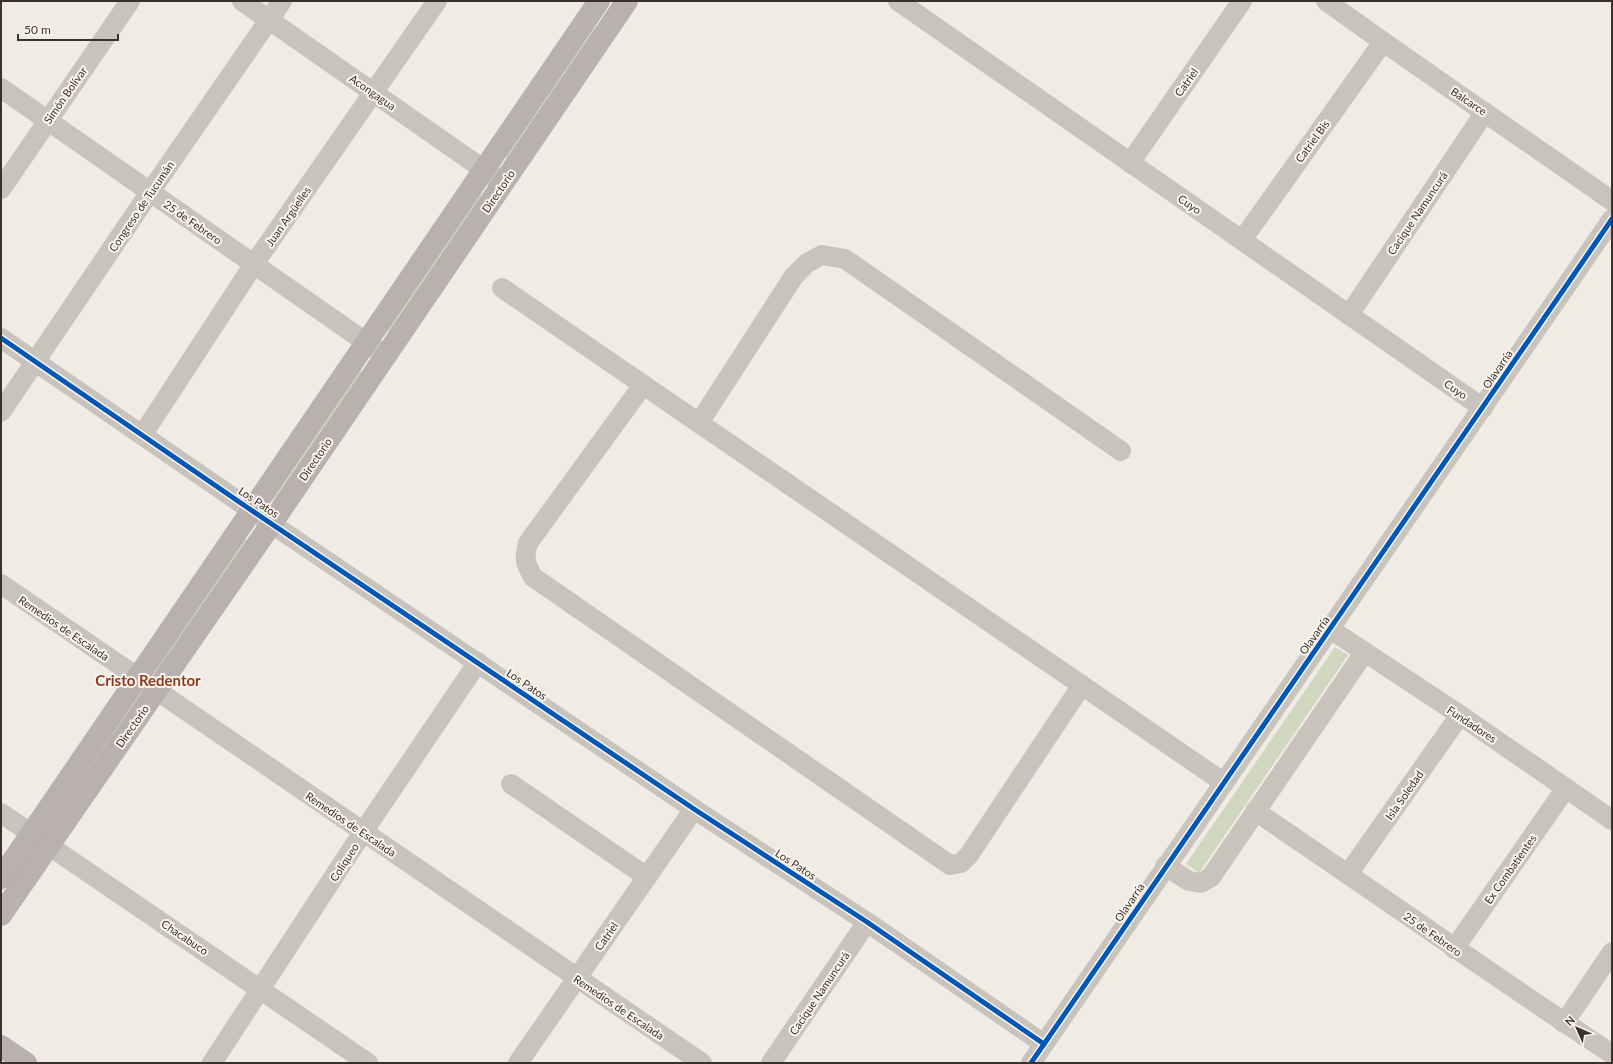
<svg xmlns="http://www.w3.org/2000/svg" width="1613" height="1064" font-family="Lato,sans-serif">
  <style>
    .green { fill: #d1d6bf }
    .lines { fill: none; stroke-linecap: round; stroke-linejoin: round }
    .minor { stroke: #c9c3be; stroke-width: 20 }
    .major { stroke: #b8b1ad; stroke-width: 22 }
    .cycleway-casing { stroke: #fbf5ee; stroke-width: 8 }
    .cycleway { stroke: #0057b8; stroke-width: 5 }
    .labels { text-anchor: middle; dominant-baseline: central; stroke-width: 4; stroke-linejoin: round; paint-order: stroke }
    .street-label { font-size: 11px; fill: #3b302b; stroke: #fbf5ee }
    .district-label { font-size: 15px; font-weight: bold; fill: #8c3b22; stroke: #fbf5ee }
  </style>
  <rect width="100%" height="100%" fill="#f0ebe5"/>
  <g class="green">
    <polygon points="596,26 600,29 508,159 504,156"/>
    <polygon points="477,193 482,196 391,333 387,330"/>
    <polygon points="360,370 364,373 275,503 271,500"/>
    <polygon points="244,538 248,541 159,670 155,668"/>
    <polygon points="1335,647 1348,655 1199,873 1186,864"/>
  </g>
  <g class="lines">
    <g class="minor">
      <polyline points="242,1 503,183"/>
      <polyline points="898,1 1483,408"/>
      <path d="M 1326,1 C 1420,69 1517,134 1612,201"/>
      <polyline points="1,88 380,352"/>
      <polyline points="1130,163 1242,1"/>
      <polyline points="1,189 130,1"/>
      <polyline points="1242,240 1383,42"/>
      <polyline points="502,288 1223,782"/>
      <polyline points="1349,315 1485,112"/>
      <polyline points="1,338 251,510 694,809 867,922 1044,1044"/>
      <path d="M 643,385 L 528,543 C 524,558 525,563 533,577 L 950,865 L 961,863 L 969,855 L 1082,685"/>
      <polyline points="1,412 150,192 282,1"/>
      <polyline points="699,423 794,276 807,263 822,255 845,259 1121,451"/>
      <polyline points="143,434 254,264 437,1"/>
      <polyline points="1,584 702,1063"/>
      <polyline points="1330,629 1460,715 1612,820"/>
      <polyline points="511,784 647,877"/>
      <path d="M 1255,811 C 1375,892 1492,975 1612,1054"/>
      <polyline points="1,813 368,1063"/>
      <polyline points="1165,866 1189,881 1201,883 1211,877 1364,653"/>
      <polyline points="1348,874 1460,715"/>
      <polyline points="1454,949 1566,788"/>
      <polyline points="1564,1023 1612,952"/>
      <polyline points="212,1063 363,832 478,662"/>
      <polyline points="518,1063 694,809"/>
      <polyline points="771,1063 867,922"/>
      <path d="M 1031,1063 C 1223,781 1419,501 1612,219"/>
    </g>
    <g class="major">
      <polyline points="1,878 599,1"/>
      <polyline points="1,915 272,523 627,1"/>
      <polyline points="1,1046 26,1063"/>
    </g>
    <g class="cycleway-casing">
      <g id="cycleway">
        <polyline points="1,338 251,510 694,809 867,922 1044,1044"/>
        <path d="M 1031,1063 C 1223,781 1419,501 1612,219"/>
      </g>
    </g>
    <use href="#cycleway" class="cycleway"/>
  </g>
  <g class="labels">
    <g class="street-label">
      <text transform="translate(1186 82) rotate(-55)">Catriel</text>
      <text transform="translate(373 92) rotate(35)">Acongagua</text>
      <text transform="translate(65 95) rotate(-55)">Simón Bolívar</text>
      <text transform="translate(1469 101) rotate(34)">Balcarce</text>
      <text transform="translate(1312 141) rotate(-54)">Catriel Bis</text>
      <text transform="translate(498 191) rotate(-56)">Directorio</text>
      <text transform="translate(1190 204) rotate(35)">Cuyo</text>
      <text transform="translate(141 206) rotate(-56)">Congreso de Tucumán</text>
      <text transform="translate(1417 213) rotate(-56)">Cacique Namuncurá</text>
      <text transform="translate(288 216) rotate(-55)">Juan Argüelles</text>
      <text transform="translate(193 222) rotate(35)">25 de Febrero</text>
      <text transform="translate(1497 369) rotate(-56)">Olavarría</text>
      <text transform="translate(1456 389) rotate(35)">Cuyo</text>
      <text transform="translate(315 459) rotate(-56)">Directorio</text>
      <text transform="translate(259 502) rotate(34)">Los Patos</text>
      <text transform="translate(64 628) rotate(34)">Remedios de Escalada</text>
      <text transform="translate(1314 635) rotate(-55)">Olavarría</text>
      <text transform="translate(527 684) rotate(34)">Los Patos</text>
      <text transform="translate(1472 724) rotate(34)">Fundadores</text>
      <text transform="translate(132 726) rotate(-55)">Directorio</text>
      <text transform="translate(1404 795) rotate(-55)">Isla Soledad</text>
      <text transform="translate(351 824) rotate(34)">Remedios de Escalada</text>
      <text transform="translate(344 862) rotate(-57)">Coliqueo</text>
      <text transform="translate(796 864) rotate(33)">Los Patos</text>
      <text transform="translate(1510 869) rotate(-55)">Ex Combatientes</text>
      <text transform="translate(1129 902) rotate(-56)">Olavarría</text>
      <text transform="translate(1433 934) rotate(35)">25 de Febrero</text>
      <text transform="translate(606 936) rotate(-55)">Catriel</text>
      <text transform="translate(185 937) rotate(34)">Chacabuco</text>
      <text transform="translate(819 993) rotate(-56)">Cacique Namuncurá</text>
      <text transform="translate(619 1007) rotate(34)">Remedios de Escalada</text>
    </g>
    <g class="district-label">
      <text x="148" y="680">Cristo Redentor</text>
    </g>
  </g>
  <rect width="1613" height="1064" fill="none" stroke="#3b302b" stroke-width="4"/>
  <g transform="translate(1577 1028) rotate(315)" stroke="#fbf5ee" stroke-width="3" paint-order="stroke">
  <path d="M0-3L7 15L0 10L-7 15Z" fill="#3b302b"/>
  <text y="-6" font-size="11" font-weight="bold" text-anchor="middle" fill="#3b302b">N</text>
  </g>
  <path d="M18 34v6h100v-6" fill="none" stroke="#3b302b" stroke-width="2"/>
  <text x="24" y="34" font-size="12" fill="#3b302b" stroke="#fbf5ee" stroke-width="3" paint-order="stroke">50 m</text>
</svg>
